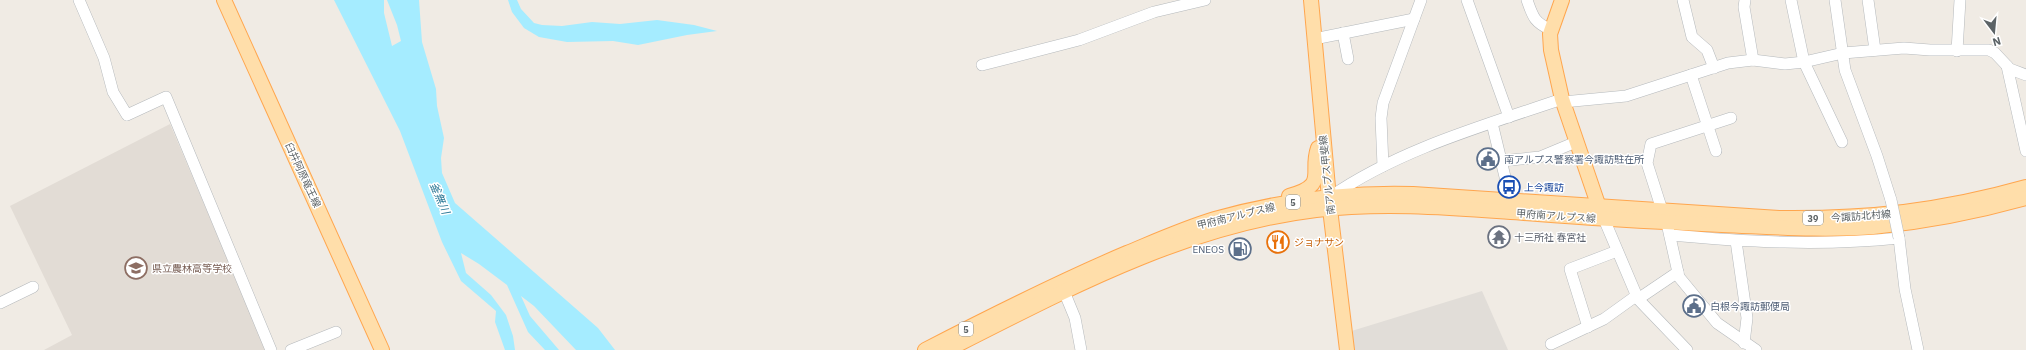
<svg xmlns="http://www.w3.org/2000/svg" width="2026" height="350" font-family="'IBM Plex Sans','Noto Sans JP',sans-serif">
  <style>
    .industrial { fill: #e1ddd8 }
    .education { fill: #e2dcd5 }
    .water { fill: #a5ecff }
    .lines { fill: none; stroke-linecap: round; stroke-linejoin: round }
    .minor-casing { stroke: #b5b9bc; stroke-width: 12 }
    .major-casing { stroke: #ffa64e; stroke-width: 16 }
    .minor { stroke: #fff; stroke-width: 11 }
    .major { stroke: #ffdeaa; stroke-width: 14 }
    .minor-bridge-casing { stroke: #b5b9bc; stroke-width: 12; stroke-linecap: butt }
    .minor-bridge { stroke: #fff; stroke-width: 11 }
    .labels { text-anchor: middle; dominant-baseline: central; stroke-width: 3; stroke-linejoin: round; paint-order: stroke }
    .shield { fill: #fff; stroke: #8d9294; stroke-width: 1 }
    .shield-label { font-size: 9px; font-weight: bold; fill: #5c6366 }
    .service-label { font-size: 10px; fill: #4e5e75; stroke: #fff; text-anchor: start }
    .street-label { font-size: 10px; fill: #5c6366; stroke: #fff }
    .transit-label { font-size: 10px; fill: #164399; stroke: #fff; text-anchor: start }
    .worship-label { font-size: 10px; fill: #5b616d; stroke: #fff; text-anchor: start }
    .food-label { font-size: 10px; fill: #c56008; stroke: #fff; text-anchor: start }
    .education-label { font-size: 10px; fill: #785e54; stroke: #fff; text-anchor: start }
    .water-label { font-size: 11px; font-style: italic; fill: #2e7997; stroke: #fff }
  </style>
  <rect width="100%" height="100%" fill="#f0ebe4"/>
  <polygon class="industrial" points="1482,291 1508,350 1347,350 1345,333"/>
  <polygon class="education" points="170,124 266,350 44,350 72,335 10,206"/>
  <g class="water">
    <polygon points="334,0 384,0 384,13 392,46 401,41 397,25 387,0 419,0 422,42 436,89 437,106 444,138 441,158 442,173 455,203 598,328 615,350 576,350 534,306 521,296 530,316 559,350 545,350 528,332 507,285 479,264 461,253 466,273 491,295 506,315 513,336 515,350 505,350 495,322 496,311 461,281 442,242 400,131"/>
    <polygon points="508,0 517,0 521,9 534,23 542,25 562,26 592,22 620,24 657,20 694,25 717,31 687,35 638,45 613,41 567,42 539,37 524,28 512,12"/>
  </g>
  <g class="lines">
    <g class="minor-casing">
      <g id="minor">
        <polyline points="79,0 104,58 113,92 127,115 166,97 271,350"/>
        <polyline points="1467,0 1509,117"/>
        <path d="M 1527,0 C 1533,17 1534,22 1551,30"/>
        <polyline points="1683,0 1692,37 1707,50 1714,68"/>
        <polyline points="1745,0 1744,7 1753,60"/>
        <polyline points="1791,0 1804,62 1842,142"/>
        <polyline points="1835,0 1845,70 1877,156 1891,200"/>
        <polyline points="1868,0 1875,50"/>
        <polyline points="1343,33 1348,59"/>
        <polyline points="1314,39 1414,19"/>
        <polyline points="1957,51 1960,0"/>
        <polyline points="982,65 1079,40 1154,12 1205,0"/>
        <polyline points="2007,66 2026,151"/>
        <polyline points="1691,75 1716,151"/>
        <polyline points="1563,102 1626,96 1728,63 1753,60 1785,64 1804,62 1843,53 1904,48 1930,50 1989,50 1995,53 2010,69 2026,75"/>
        <polyline points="1492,123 1506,181"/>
        <polyline points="1501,161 1540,157 1576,142"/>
        <polyline points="1383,166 1381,118 1383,103 1421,0"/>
        <path d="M 1330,197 C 1400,149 1483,126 1562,99"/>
        <polyline points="1662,210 1647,163 1651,144 1731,118"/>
        <polyline points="1604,219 1638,299 1687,350"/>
        <polyline points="1668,228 1679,277 1717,323 1756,350"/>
        <path d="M 1670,235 C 1747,242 1822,246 1899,238 L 1905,289 L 1918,350"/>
        <polyline points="1736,241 1747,318 1744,343"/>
        <polyline points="1061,284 1075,318 1081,350"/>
        <polyline points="1638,299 1678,272"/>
        <polyline points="0,303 33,287"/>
        <polyline points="1588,327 1570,269 1617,251"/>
        <polyline points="1551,344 1604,319 1636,296"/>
        <polyline points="291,350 336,332"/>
      </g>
    </g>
    <g class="major-casing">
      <g id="major">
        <polyline points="224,0 382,350"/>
        <polyline points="1311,0 1330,209 1347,350"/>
        <polyline points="1562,0 1550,34 1551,50 1562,99 1601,213"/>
        <path d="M 1289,196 C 1329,185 1309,173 1318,148"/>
        <path d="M 925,350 C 991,316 1058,282 1127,253 C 1156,241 1185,228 1215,219 C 1279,201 1346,192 1413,194 L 1779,218 C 1868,219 1941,211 2026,187"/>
        <path d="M 947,350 C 1064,291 1183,226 1316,210 C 1390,201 1464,209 1538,214 C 1600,219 1661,222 1722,225 C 1772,227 1823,231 1873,227 C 1925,222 1976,212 2026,198"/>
      </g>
    </g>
    <use href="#minor" class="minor"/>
    <use href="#major" class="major"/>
    <g class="minor-bridge-casing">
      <polyline id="minor-bridge" points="1891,200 1899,238"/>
    </g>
    <use href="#minor-bridge" class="minor-bridge"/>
  </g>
  <defs>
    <g id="civic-ring" transform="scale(1.15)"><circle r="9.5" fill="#fff" stroke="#5c6f8a" stroke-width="1.5"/><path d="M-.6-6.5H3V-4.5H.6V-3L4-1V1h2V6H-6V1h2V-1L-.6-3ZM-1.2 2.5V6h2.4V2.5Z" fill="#5c6f8a"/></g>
    <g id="bus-ring" transform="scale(1.15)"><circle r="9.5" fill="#fff" stroke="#1a4fb4" stroke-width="1.5"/><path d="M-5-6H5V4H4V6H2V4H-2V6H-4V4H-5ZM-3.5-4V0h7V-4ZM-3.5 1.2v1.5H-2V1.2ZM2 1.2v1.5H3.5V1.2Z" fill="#1a4fb4"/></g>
    <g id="temple-ring" transform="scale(1.15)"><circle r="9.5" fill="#fff" stroke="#6b7280" stroke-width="1.5"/><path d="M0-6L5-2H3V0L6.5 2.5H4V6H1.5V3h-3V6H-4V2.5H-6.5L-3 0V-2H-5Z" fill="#6b7280"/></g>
    <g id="restaurant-ring" transform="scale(1.15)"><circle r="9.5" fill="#fff" stroke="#e8710a" stroke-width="1.5"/><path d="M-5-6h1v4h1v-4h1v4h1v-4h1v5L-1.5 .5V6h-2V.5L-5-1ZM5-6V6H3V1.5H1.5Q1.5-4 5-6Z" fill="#e8710a"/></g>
    <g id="fuel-ring" transform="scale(1.15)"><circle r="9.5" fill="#fff" stroke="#5c6f8a" stroke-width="1.5"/><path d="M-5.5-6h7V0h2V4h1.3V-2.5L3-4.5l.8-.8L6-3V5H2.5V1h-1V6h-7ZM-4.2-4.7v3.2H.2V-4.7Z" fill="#5c6f8a"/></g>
    <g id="school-ring" transform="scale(1.15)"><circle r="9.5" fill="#fff" stroke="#8d6e63" stroke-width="1.5"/><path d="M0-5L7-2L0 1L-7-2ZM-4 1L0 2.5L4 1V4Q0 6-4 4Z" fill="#8d6e63"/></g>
  </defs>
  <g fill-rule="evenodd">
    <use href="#civic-ring" x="1488" y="159"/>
    <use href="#bus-ring" x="1509" y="187"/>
    <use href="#temple-ring" x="1499" y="237"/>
    <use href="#restaurant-ring" x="1278" y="242"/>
    <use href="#fuel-ring" x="1240" y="249"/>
    <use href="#school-ring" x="136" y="268"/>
    <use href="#civic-ring" x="1694" y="306"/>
  </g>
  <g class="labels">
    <g class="shield">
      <rect x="1286" y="195" width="14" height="14" rx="3"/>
      <rect x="1803" y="211" width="20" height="14" rx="3"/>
      <rect x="959" y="322" width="14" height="14" rx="3"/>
    </g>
    <g class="shield-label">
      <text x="1293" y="202">5</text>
      <text x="1813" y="218">39</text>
      <text x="966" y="329">5</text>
    </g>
    <g class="service-label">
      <text x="1504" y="159">南アルプス警察署今諏訪駐在所</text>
      <text x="1224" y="249" text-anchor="end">ENEOS</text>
      <text x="1710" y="306">白根今諏訪郵便局</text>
    </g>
    <g class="street-label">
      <text transform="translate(303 175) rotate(65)">臼井阿原竜王線</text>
      <text transform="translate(1327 175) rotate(-96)">南アルプス甲斐線</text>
      <text transform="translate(1236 216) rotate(-14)">甲府南アルプス線</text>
      <text transform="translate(1556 216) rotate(4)">甲府南アルプス線</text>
      <text transform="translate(1861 216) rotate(-4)">今諏訪北村線</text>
    </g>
    <g class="transit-label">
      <text x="1524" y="187">上今諏訪</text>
    </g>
    <g class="worship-label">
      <text x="1514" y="237">十三所社 春宮社</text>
    </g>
    <g class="food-label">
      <text x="1294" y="242">ジョナサン</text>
    </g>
    <g class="education-label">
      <text x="152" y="268">県立農林高等学校</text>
    </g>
    <g class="water-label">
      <text transform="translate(440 198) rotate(67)">釜無川</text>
    </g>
  </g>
  <g transform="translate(1994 32) rotate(164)" stroke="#ffffff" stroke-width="3" paint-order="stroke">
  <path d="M0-3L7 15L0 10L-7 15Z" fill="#5c6366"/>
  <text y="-6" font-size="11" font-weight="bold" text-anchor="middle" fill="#5c6366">N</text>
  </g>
</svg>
